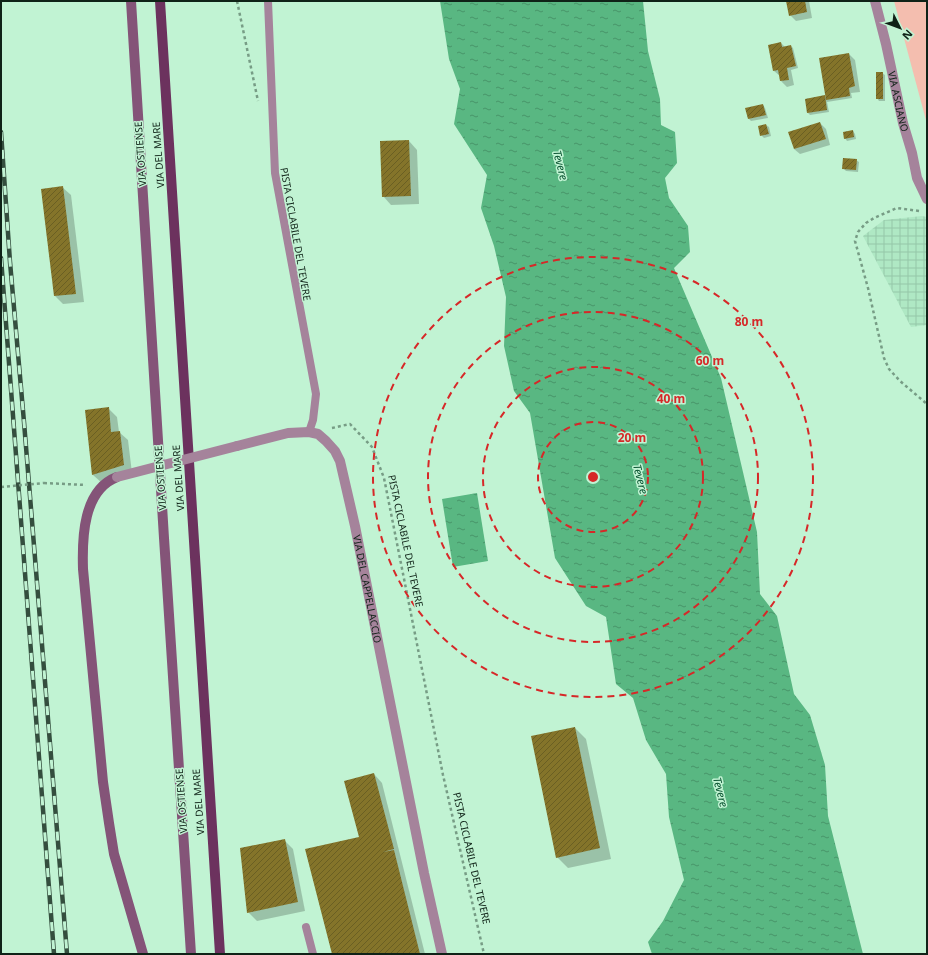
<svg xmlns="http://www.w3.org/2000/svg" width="928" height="955" font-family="'Noto Sans',sans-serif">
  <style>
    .industrial { fill: url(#industrial-grid) }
    .grass { fill: #f4beaf }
    .water { fill: url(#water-ripples) }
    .shadow { fill: #0003 }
    .building { fill: url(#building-hatch) }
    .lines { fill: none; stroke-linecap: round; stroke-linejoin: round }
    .path { stroke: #779c85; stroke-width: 2.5; stroke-dasharray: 3 3; stroke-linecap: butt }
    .service { stroke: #a5839b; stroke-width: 8 }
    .minor { stroke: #a5839b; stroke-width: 10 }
    .tertiary { stroke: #a5839b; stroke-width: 10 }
    .secondary { stroke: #845478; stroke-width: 10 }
    .primary { stroke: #6c325e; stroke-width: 10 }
    .rail-casing { stroke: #344e3e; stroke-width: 4.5 }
    .rail { stroke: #c1f3d3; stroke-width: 3; stroke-dasharray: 9; stroke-linecap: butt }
    .path-bridge { stroke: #779c85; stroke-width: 2.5; stroke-dasharray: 3 3; stroke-linecap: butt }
    .tertiary-bridge { stroke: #a5839b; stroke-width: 10 }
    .ring { fill: none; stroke: #d62828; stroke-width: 2; stroke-dasharray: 7 5 }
    .labels { text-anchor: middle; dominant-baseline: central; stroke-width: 3; stroke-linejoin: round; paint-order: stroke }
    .street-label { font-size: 10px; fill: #0f2217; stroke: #c1f3d3 }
    .water-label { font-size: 11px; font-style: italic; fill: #0a5432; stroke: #c1f3d3 }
    .centre { fill: #d62828; stroke: #c1f3d3; stroke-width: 2 }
    .ring-label { font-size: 12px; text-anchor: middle; font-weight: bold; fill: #d62828; stroke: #c1f3d3; stroke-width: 3; stroke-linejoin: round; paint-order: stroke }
  </style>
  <defs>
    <pattern id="industrial-grid" width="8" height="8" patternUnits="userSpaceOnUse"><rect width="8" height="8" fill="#afe8c4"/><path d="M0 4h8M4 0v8" fill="none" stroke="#95c7a8"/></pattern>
    <pattern id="water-ripples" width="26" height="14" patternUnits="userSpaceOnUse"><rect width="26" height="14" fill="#59b782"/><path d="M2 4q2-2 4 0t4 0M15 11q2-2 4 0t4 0" fill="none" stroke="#489469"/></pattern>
    <pattern id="building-hatch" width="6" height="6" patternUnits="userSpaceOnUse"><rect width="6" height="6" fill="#84742a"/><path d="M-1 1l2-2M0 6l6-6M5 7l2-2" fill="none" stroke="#6a5f23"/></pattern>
  </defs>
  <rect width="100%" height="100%" fill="#c1f3d3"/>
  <polygon class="industrial" points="922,216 927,217 927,325 911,327 863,236 884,220"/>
  <polygon class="grass" points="894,1 927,1 927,124"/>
  <g class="water">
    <polygon points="440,1 643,1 648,51 660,99 661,125 675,132 677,163 665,178 669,198 688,226 690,252 674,268 721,378 757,532 760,594 777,616 794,694 810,715 825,765 828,816 863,954 652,954 648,942 663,921 684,880 669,817 666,774 646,740 633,698 616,684 606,617 586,606 555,558 530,413 514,391 504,346 506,297 494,246 481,208 487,175 454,124 460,89 449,59"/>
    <polygon points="477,493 488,561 453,567 442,499"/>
  </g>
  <g class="shadow">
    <polygon points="787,1 809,1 812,18 796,21 790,15"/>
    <polygon points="781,43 785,47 791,46 793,48 798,68 791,70 794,85 787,87 781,81 780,76 774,71"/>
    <polygon points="849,54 855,60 860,92 851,93 852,98 827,102 829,112 810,115 808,113 806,99 827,96"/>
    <polygon points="882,73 885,75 885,101 879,101 877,98"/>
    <polygon points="763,105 765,108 768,118 751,121 749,119 746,109"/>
    <polygon points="820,123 826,129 830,145 800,154 794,149"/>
    <polygon points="766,125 769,127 771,136 764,138 761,135"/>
    <polygon points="853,131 855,134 856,139 847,141 845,138"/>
    <polygon points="409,141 417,150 419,204 391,205 383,196"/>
    <polygon points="856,160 859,162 858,172 846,171 843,168"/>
    <polygon points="62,187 71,195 84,302 63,304 55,296"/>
    <polygon points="108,408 117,417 119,432 128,440 132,473 102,483 93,475"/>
    <polygon points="575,728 586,739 611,859 568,868 557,857"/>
    <polygon points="374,774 382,783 425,954 332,954"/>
    <polygon points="284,840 293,849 305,911 257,921 248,912"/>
  </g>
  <g class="building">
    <polygon points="786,1 805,1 807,12 789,16"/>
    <polygon points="781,42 782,47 791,45 796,66 787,68 789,80 780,81 778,70 773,71 768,45"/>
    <polygon points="849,53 855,86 849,88 850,96 826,100 819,58"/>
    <rect x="876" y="72" width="7" height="27"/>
    <polygon points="825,95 827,110 807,113 805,99"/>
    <polygon points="763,104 766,115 748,119 745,108"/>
    <polygon points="820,122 826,139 794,149 788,132"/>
    <polygon points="766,124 769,134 760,136 758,126"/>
    <polygon points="853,130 854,137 844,139 843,132"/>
    <polygon points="409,140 411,196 382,197 380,141"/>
    <polygon points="843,158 857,159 856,170 842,169"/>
    <polygon points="63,186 76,294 54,296 41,189"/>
    <polygon points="109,407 111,432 120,431 124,465 92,475 85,410"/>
    <polygon points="575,727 600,848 556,858 531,736"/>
    <polygon points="374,773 394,849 383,852 394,850 420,954 332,954 305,849 359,837 344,781"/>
    <polygon points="285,839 298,902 247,913 240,848"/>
  </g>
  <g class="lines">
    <g class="path">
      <polyline points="237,1 258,101"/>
      <polyline points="919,211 897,208 874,218 866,223 858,232 855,241 868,288 884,358 889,369 900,381 927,404"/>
      <polyline points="332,428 350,424 372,447 384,478 443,775 484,954"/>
      <polyline points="44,483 86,485"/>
    </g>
    <g class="service">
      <polyline points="268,1 275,173 316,394 313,420 309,432"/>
      <polyline points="306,927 313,954"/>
    </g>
    <path class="minor" id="s1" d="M 875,1 L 886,44 L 903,123 L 912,153 L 917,178 L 927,199"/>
    <path class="tertiary" id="s2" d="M 237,446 L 288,433 L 309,432 L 318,434 L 326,441 L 335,451 L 340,461 L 355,526 L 424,873 L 442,954"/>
    <g class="secondary">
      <polyline points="131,1 164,538 191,954"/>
      <path d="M 117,477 C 83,490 82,538 83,569 L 103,782 L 109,823 L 114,854 L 143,954"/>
    </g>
    <polyline class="primary" points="160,1 220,954"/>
    <g class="rail-casing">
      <g id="rail">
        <polyline points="1,132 10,262 24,422 67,954"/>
        <polyline points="1,258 54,954"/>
      </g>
    </g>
    <use href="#rail" class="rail"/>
    <polyline class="path-bridge" points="1,487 44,483"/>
    <polyline class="tertiary-bridge" points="117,477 237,446"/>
  </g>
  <g class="ring">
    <circle cx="593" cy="477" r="55"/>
    <circle cx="593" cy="477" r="110"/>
    <circle cx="593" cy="477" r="165"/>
    <circle cx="593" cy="477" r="220"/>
  </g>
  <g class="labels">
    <g class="street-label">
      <text stroke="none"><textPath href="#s1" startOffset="103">VIA ASCIANO</textPath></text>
      <text transform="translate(140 154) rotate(-94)">VIA OSTIENSE</text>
      <text transform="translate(158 155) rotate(-94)">VIA DEL MARE</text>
      <text transform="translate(296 234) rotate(80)">PISTA CICLABILE DEL TEVERE</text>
      <text transform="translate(160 478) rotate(-94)">VIA OSTIENSE</text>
      <text transform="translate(178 478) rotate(-94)">VIA DEL MARE</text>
      <text transform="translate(406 541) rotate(78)">PISTA CICLABILE DEL TEVERE</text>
      <text stroke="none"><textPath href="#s2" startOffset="249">VIA DEL CAPPELLACCIO</textPath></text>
      <text transform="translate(181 801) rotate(-94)">VIA OSTIENSE</text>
      <text transform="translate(198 802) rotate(-94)">VIA DEL MARE</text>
      <text transform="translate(472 858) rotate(77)">PISTA CICLABILE DEL TEVERE</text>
    </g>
    <g class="water-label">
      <text transform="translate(561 165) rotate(76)">Tevere</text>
      <text transform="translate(641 479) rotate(76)">Tevere</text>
      <text transform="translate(721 792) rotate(76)">Tevere</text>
    </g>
  </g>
  <circle cx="593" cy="477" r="6" class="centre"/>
  <g class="ring-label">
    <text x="749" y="326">80 m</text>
    <text x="710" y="365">60 m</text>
    <text x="671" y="403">40 m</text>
    <text x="632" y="442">20 m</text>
  </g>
  <rect width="928" height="955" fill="none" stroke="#0f2217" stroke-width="4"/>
  <g transform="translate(900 28) rotate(132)" stroke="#c1f3d3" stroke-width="3" paint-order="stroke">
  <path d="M0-3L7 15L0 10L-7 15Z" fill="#0f2217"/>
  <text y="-6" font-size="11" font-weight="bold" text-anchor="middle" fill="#0f2217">N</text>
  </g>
</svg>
